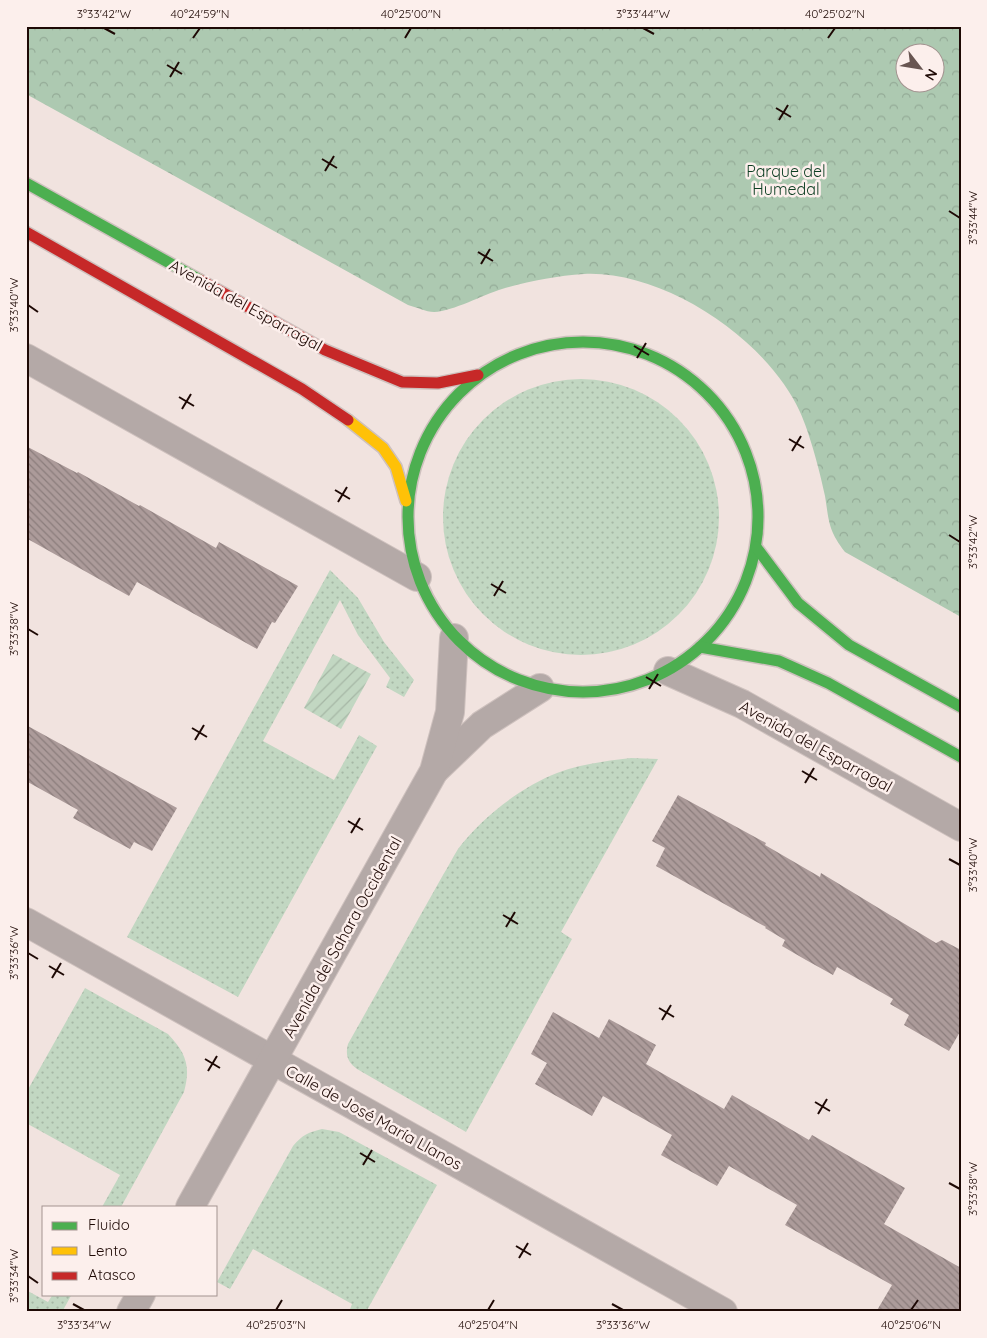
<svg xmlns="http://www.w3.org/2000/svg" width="987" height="1338" font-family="Quicksand,sans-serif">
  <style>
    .grass { fill: url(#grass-dots) }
    .forest { fill: url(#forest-crowns); fill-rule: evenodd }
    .garden { fill: url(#garden-furrows) }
    .building { fill: url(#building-back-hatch) }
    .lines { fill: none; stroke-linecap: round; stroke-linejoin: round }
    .street-casing { stroke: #cec1be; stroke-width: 30 }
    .fast-casing { stroke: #cec1be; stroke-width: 14 }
    .slow-casing { stroke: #cec1be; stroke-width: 14 }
    .jam-casing { stroke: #cec1be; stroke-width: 14 }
    .street { stroke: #b4a9a7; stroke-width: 28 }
    .fast { stroke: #4caf50; stroke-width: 11 }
    .slow { stroke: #ffc107; stroke-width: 11 }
    .jam { stroke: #c62828; stroke-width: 11 }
    .ticks { fill: none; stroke: #1e0905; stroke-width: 2 }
    .labels { text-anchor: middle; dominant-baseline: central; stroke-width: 5; stroke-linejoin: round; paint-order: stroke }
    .park-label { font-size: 16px; fill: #0c3e22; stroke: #fcefec }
    .street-label { font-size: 16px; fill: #1e0905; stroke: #fcefec }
    .neatline { fill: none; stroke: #1e0905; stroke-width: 2 }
    .ticks-label { font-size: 12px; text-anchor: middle; fill: #1e0905 }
  </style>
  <defs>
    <pattern id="grass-dots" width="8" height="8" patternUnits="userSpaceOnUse" patternTransform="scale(1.25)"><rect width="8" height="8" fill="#c2d7c2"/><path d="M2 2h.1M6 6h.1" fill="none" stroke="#a6b7a5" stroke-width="1.8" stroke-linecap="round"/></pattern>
    <pattern id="forest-crowns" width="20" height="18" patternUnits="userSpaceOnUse" patternTransform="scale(1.25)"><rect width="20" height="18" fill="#adc9b1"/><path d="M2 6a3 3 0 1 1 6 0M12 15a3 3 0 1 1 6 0" fill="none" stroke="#94ab97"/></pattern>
    <pattern id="garden-furrows" width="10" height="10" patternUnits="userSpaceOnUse" patternTransform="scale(1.25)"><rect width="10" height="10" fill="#c2d7c2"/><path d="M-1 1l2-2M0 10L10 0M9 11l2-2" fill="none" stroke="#a6b7a5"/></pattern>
    <pattern id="building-back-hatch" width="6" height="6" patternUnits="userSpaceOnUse" patternTransform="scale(1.25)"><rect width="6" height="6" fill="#ac9b9a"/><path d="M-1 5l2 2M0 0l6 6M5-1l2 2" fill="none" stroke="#8b7d7c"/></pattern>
  </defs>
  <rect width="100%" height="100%" fill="#f1e3df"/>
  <g class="grass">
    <circle cx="581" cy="517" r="138"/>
    <polygon points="330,570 358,598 384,642 414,680 404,697 386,687 390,678 358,635 340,600 263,741 334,780 359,735 377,746 238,997 127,937"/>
    <path d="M 631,758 L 658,759 L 561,932 L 572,939 L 466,1132 L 357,1069 C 348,1062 345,1056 348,1044 L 443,875 C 448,867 453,857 458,849 C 481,818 521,787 557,773 C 581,764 606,761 631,758 Z"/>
    <path d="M 85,988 L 168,1034 C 186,1053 191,1066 184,1092 L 121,1207 L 102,1207 L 120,1175 L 26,1123 L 26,1093 Z"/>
    <path d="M 322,1129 L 339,1132 L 437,1185 L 366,1312 L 349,1312 L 352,1304 L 253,1249 L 230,1289 L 217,1282 L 293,1146 C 302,1135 309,1132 322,1129 Z"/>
    <polygon points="26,1290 48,1302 53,1294 72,1294 62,1312 26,1312"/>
  </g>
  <path class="forest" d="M 26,26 L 961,26 L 961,617 L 845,552 C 828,530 829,521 825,496 C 820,472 810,434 800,412 C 768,340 664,270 584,274 C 556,276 529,281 502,289 C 482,295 454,311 434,312 C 426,312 416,307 408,305 L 26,94 ZM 904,52 L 934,52 L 934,82 L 904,82 Z"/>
  <polygon class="garden" points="333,654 371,674 341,729 304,708"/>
  <g class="building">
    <polygon points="26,446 77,473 78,472 139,506 140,505 216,548 219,542 298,586 275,623 272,622 257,649 137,582 129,596 26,538"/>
    <polygon points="26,725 177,808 152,851 134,842 130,849 73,818 78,810 26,781"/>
    <polygon points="678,795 766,843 765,845 820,877 821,873 936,943 942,940 961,950 961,1030 949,1051 904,1025 909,1015 890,1004 893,999 837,967 833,975 806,960 782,946 785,940 765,928 766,927 656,866 665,848 652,841"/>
    <polygon points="553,1012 599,1038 609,1019 656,1045 646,1064 724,1109 732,1095 809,1140 812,1135 905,1188 884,1224 961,1268 961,1312 876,1312 892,1285 785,1225 797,1205 729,1166 717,1186 661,1155 672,1135 603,1096 592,1116 535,1084 547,1063 531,1054"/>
  </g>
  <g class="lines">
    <g class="street-casing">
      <g id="street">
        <polyline points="26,358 417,577"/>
        <polyline points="668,671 742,704 961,827"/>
        <polyline points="435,770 482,725 540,688"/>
        <polyline points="26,922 723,1312"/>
        <polyline points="190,1207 434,771 450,712 454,638"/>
        <polyline points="131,1312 141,1294"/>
      </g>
    </g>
    <g class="fast-casing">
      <g id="fast">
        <polyline points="26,183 200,280"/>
        <circle cx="583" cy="517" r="175"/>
        <polyline points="756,547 798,603 849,645 961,707"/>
        <polyline points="700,647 779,661 828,683 961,757"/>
      </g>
    </g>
    <g class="slow-casing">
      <polyline id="slow" points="348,420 383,448 396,467 406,501"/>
    </g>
    <g class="jam-casing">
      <g id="jam">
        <polyline points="26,232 302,389 348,420"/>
        <polyline points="200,280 325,350 402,382 438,383 478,375"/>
      </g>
    </g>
    <use href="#street" class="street"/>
    <use href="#fast" class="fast"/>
    <use href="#slow" class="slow"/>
    <use href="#jam" class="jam"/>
  </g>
  <path class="ticks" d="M 104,28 L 115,34M 643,28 L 654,34M 193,38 L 200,28M 405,38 L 411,28M 828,38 L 835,28M 167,65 L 182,74M 170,77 L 179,62M 776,108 L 791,117M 779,120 L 788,105M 322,159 L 337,168M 325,171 L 334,156M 949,211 L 960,218M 478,252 L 493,261M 481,264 L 490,249M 28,305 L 38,312M 634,346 L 649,355M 637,358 L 646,343M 179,397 L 194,406M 182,409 L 191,394M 789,439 L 804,448M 792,451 L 801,436M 335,490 L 350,499M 338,502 L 347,487M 949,535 L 960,542M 491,584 L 506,593M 494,596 L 503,581M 28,629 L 38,635M 646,677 L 661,686M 649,689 L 658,674M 192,728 L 207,737M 195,740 L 204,725M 802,771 L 817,780M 805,783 L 814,768M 348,821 L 363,830M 351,833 L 360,818M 949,859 L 960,865M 503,915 L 518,924M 506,927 L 515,912M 28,953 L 38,959M 49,966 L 64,975M 52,978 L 61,963M 659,1008 L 674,1017M 662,1020 L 671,1005M 205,1059 L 220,1068M 208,1071 L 217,1056M 815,1102 L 830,1111M 818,1114 L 827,1099M 360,1153 L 375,1162M 363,1165 L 372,1150M 949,1183 L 960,1189M 516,1246 L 531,1255M 519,1258 L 528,1243M 28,1276 L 38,1283M 73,1304 L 84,1310M 612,1304 L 623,1310M 276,1310 L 282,1300M 488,1310 L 494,1300M 911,1310 L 918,1300"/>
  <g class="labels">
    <g class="park-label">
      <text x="786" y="171">Parque del<tspan x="786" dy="18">Humedal</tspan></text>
    </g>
    <g class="street-label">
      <text transform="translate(246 305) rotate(29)">Avenida del Esparragal</text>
      <text transform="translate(816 746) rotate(29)">Avenida del Esparragal</text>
      <text transform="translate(342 937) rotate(-61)">Avenida del Sahara Occidental</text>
      <text transform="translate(374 1117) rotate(29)">Calle de José María Llanos</text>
    </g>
  </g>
  <rect width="987" height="1338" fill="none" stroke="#fcefec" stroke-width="55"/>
  <rect x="42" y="1206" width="175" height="90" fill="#fcefec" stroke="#a39390"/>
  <rect x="52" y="1222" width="25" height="8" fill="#4caf50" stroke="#a39390"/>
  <text x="88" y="1230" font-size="15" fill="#1e0905">Fluido</text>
  <rect x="52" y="1247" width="25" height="8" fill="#ffc107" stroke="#a39390"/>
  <text x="88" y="1256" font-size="15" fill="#1e0905">Lento</text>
  <rect x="52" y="1272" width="25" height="8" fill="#c62828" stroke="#a39390"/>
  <text x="88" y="1280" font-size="15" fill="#1e0905">Atasco</text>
  <g transform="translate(920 68) rotate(121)"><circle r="24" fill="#fcefec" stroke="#a39390"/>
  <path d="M0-4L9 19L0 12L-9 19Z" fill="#685551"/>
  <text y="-8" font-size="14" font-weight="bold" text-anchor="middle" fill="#1e0905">N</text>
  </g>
  <rect x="28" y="28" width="932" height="1282" class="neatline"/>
  <g class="ticks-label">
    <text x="104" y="18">3°33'42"W</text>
    <text x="200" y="18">40°24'59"N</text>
    <text x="411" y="18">40°25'00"N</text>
    <text x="643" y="18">3°33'44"W</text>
    <text x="835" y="18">40°25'02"N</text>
    <text transform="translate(973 218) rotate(-90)" y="4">3°33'44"W</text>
    <text transform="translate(14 305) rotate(-90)" y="4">3°33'40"W</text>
    <text transform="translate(973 542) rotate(-90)" y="4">3°33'42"W</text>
    <text transform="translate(14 629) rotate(-90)" y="4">3°33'38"W</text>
    <text transform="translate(973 865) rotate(-90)" y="4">3°33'40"W</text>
    <text transform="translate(14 953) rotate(-90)" y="4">3°33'36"W</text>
    <text transform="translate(973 1189) rotate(-90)" y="4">3°33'38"W</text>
    <text transform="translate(14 1276) rotate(-90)" y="4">3°33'34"W</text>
    <text x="84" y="1329">3°33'34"W</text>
    <text x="276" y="1329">40°25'03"N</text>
    <text x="488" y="1329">40°25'04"N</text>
    <text x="623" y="1329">3°33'36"W</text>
    <text x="911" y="1329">40°25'06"N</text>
  </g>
</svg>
